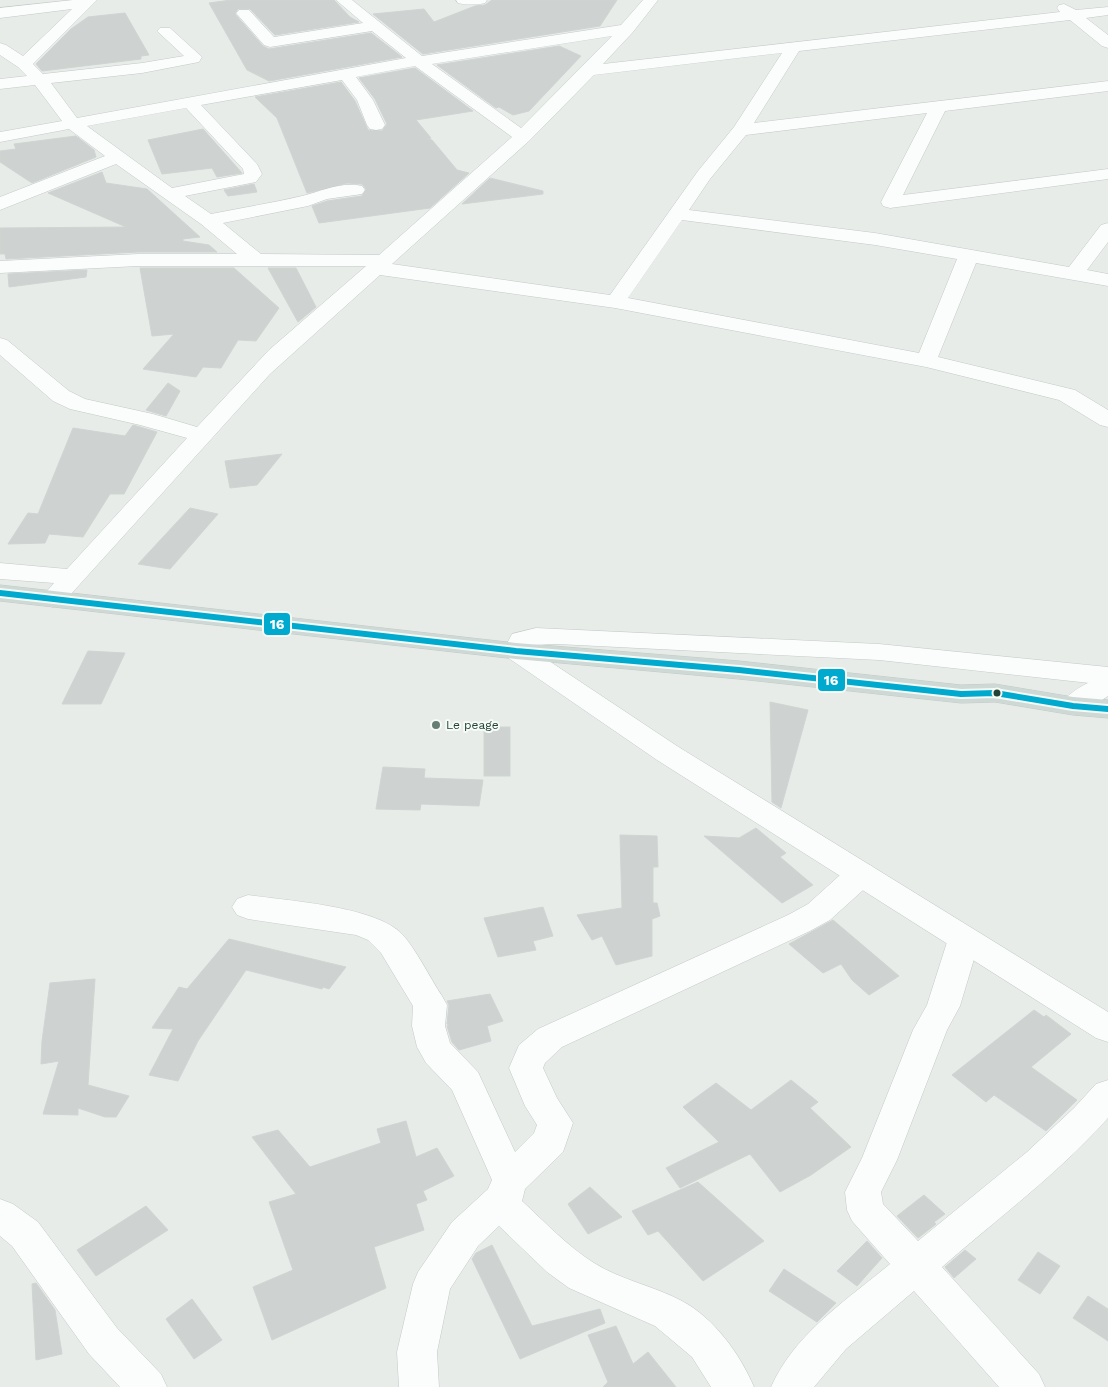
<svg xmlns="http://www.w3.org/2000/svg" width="1108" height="1387" font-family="'Work Sans',sans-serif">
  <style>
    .building { fill: #ced3d1; stroke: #cfd5d2 }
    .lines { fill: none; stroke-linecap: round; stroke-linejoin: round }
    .minor-casing { stroke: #c4c9c6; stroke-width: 1 }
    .tertiary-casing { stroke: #c4c9c6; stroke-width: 1 }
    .primary-casing { stroke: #c2cbc7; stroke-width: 1 }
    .minor { fill: #fbfcfc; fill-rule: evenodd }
    .tertiary { fill: #fbfcfc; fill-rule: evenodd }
    .primary { fill: #ced8d4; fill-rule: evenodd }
    .bus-1-casing { stroke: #f5fbf7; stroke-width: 10 }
    .bus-1 { stroke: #00a9ce; stroke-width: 6 }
    .bus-dot { fill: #224236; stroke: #f5fbf7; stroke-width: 2 }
    .poi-dot { fill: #677e75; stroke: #f5fbf7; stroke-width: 2 }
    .labels { text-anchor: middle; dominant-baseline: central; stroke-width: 4; stroke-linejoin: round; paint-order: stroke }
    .poi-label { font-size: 12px; fill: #224236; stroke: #f5fbf7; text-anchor: start }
    .line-badge { stroke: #f5fbf7; stroke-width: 2 }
    .badge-label { font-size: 14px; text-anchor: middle; font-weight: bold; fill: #fff }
  </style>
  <rect width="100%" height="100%" fill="#e7ece9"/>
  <g class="building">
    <polygon points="231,0 334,0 350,17 359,22 275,35 250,9 238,9 235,14 263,46 269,49 371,33 402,57 269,81 247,70 209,3"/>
    <polygon points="492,0 617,0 600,26 423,54 373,14 424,9 434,22 475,6 485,5"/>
    <polygon points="125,13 149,55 141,56 141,59 42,71 36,64 71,29 88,17"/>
    <polygon points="559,46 581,56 529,111 513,115 499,107 496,108 437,65"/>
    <polygon points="415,68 473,111 416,120 431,138 428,139 432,140 457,170 469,173 430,208 319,223 312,206 327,201 362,196 366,189 362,184 347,183 307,193 277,118 255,97 341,82 355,101 368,130 382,131 387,124 375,99 359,78"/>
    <polygon points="203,129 242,173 217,177 212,168 162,174 148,140"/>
    <polygon points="76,136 94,150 96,157 32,183 0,162 0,151 16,149 14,144"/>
    <polygon points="102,172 106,183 147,189 200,237 183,239 183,241 209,245 217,252 138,252 6,259 5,254 0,254 0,228 126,227 48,193"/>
    <polygon points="490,178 543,191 543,194 462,204"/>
    <polygon points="254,184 257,192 228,196 224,190"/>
    <polygon points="140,268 234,268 279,308 256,341 238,340 221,368 203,367 196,377 143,369 174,334 152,336"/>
    <polygon points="268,268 296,268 316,307 298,322"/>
    <polygon points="87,270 86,277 9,287 8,274"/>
    <polygon points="168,383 180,391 166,416 146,410"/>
    <polygon points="133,425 157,432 124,494 110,494 83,537 49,534 45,543 8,544 28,513 38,514 73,428 125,436"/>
    <polygon points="282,454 257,485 230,488 225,461"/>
    <polygon points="190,508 218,514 170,569 138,564"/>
    <polygon points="88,651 125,653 101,704 62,704"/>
    <polygon points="770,702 808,710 781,808 772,802"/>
    <rect x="484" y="727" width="26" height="49"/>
    <polygon points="383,767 425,769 424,778 483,780 479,806 421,804 420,810 376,809"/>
    <polygon points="756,828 786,853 780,857 813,885 782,903 704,836 739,838"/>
    <polygon points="620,835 657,836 658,867 653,867 653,903 657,903 660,916 652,919 652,956 616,965 602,936 592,940 577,915 622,908"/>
    <polygon points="543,907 553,936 533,941 536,950 498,957 484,918"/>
    <polygon points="833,920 899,976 869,995 852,980 841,964 823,973 789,944"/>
    <polygon points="229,939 346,967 329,989 323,987 322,989 246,970 198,1041 178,1081 149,1075 173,1029 152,1028 179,987 187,989"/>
    <polygon points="95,979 88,1085 129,1096 116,1117 105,1117 78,1108 78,1115 43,1114 59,1061 41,1064 42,1041 50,983"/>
    <polygon points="490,994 503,1021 487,1026 491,1041 459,1050 452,1042 447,1026 449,1025 447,1024 449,1005 447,1001"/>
    <polygon points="1034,1010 1044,1017 1046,1015 1071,1034 1031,1067 1077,1100 1046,1131 994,1095 986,1102 952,1075"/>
    <polygon points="791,1080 818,1102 810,1108 851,1147 811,1175 780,1192 750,1154 680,1188 666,1168 719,1142 683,1107 716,1083 751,1110"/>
    <polygon points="406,1121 416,1157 437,1148 454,1176 423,1191 427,1200 416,1204 424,1230 374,1247 386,1288 272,1340 253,1287 293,1270 269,1202 296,1194 252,1137 278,1130 310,1167 381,1143 377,1129"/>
    <polygon points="698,1182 764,1241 703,1281 658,1231 648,1235 632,1211"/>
    <polygon points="590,1187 622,1217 588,1234 568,1204"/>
    <polygon points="924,1195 945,1214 934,1222 936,1224 918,1238 897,1216"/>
    <polygon points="146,1206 168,1230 96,1276 77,1250"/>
    <polygon points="867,1241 882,1258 857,1286 837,1271"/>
    <polygon points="492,1245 532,1326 600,1309 605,1323 520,1359 472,1259 476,1253"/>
    <polygon points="965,1250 976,1259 954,1278 945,1267"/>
    <polygon points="1038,1252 1060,1266 1040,1294 1018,1280"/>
    <polygon points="784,1269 836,1303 817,1322 769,1291"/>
    <polygon points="36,1283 55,1310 62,1354 36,1360 32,1284"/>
    <polygon points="1088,1296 1108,1309 1108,1341 1073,1318"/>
    <polygon points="192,1299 222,1340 194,1359 166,1319"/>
    <polygon points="616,1326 633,1364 648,1352 676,1387 603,1387 608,1382 588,1335"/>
  </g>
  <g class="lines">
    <g class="minor-casing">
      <g id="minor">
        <path d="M 73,0 L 97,0 L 33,64 L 43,74 L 142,63 L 184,56 L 157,31 L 160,28 L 170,28 L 202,57 L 199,62 L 142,73 L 51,83 L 77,118 L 406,58 L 372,31 L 270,47 L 264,45 L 236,13 L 239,10 L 249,10 L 274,37 L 363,23 L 336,0 L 352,0 L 422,56 L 621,25 L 643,0 L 658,0 L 633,32 L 603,64 L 1060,12 L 1057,8 L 1059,5 L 1064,4 L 1076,10 L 1108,7 L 1108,15 L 1086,18 L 1108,35 L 1108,48 L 1102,46 L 1070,20 L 799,51 L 754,123 L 1108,81 L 1108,91 L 945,111 L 903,195 L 1108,169 L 1108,179 L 890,208 L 883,206 L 881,202 L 927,113 L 746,135 L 710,179 L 689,210 L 875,233 L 1069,267 L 1101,225 L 1108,223 L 1108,242 L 1087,270 L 1108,274 L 1108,286 L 976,263 L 938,357 L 1075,390 L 1108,410 L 1108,427 L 1100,425 L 1059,400 L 926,367 L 615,308 L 380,275 L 270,374 L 62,604 L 53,607 L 44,604 L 40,599 L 54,583 L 0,579 L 0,563 L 67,569 L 187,438 L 140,425 L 70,409 L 53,401 L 0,355 L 0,338 L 7,340 L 69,391 L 85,399 L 153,414 L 197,427 L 269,350 L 366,266 L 138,266 L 0,273 L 0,261 L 138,254 L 237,254 L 201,224 L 116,164 L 0,210 L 0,197 L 105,156 L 69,129 L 0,142 L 0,132 L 62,121 L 35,85 L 0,89 L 0,79 L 27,76 L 18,67 L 0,55 L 0,43 L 6,45 L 23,56 L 72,9 L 0,18 L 0,8 ZM 612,36 L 521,128 L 432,64 ZM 782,53 L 734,127 L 698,171 L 610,295 L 392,264 L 529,141 L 594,75 ZM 415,66 L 512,137 L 379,255 L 261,254 L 223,223 L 308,206 L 327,199 L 362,194 L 365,190 L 362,186 C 343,181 321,191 302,196 C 272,203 241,208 211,214 L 185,196 L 256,182 L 262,174 L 257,164 L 201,105 L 342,80 L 357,100 L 367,125 L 370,129 L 376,130 L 382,129 L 385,125 L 373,100 L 356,77 ZM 186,108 L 243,169 L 244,174 L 172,188 L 87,126 ZM 682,220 L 875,245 L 957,259 L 919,353 L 628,298 Z"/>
        <path d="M 456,0 L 487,0 L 485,3 C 477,5 466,5 458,3 Z"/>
        <polygon points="536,628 879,644 1108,667 1108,685 879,660 557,644 532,645 525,657 516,659 507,657 503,651 512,634"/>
        <path d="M 861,863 L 872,866 L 876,874 L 872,882 L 830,920 L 810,931 L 562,1047 L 545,1063 L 543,1068 L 557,1098 L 573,1123 L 563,1152 L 525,1189 L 522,1201 C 545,1222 567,1246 594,1263 C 621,1280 654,1286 682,1301 C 714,1318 740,1354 754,1387 L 711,1387 L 692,1357 L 655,1326 L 569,1288 L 547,1272 L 499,1226 L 478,1246 L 450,1289 L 437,1352 L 439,1387 L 399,1387 L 397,1352 L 413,1284 L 418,1272 L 452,1222 L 488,1189 L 492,1180 L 452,1090 L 426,1063 L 417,1047 L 412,1026 L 413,1006 L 381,953 L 368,940 L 356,935 L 248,919 L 237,915 L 232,907 L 237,899 L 248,895 C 288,901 375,906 402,934 C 416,949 430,978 442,996 L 447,1005 L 445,1026 L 450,1043 L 478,1072 L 515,1152 L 534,1133 L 537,1125 L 525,1106 L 509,1068 L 519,1045 L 538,1029 L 788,915 L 808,904 L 850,866 Z"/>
        <path d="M 964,927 L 975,931 L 980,939 L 960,1006 L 947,1030 L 897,1160 L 881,1192 L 883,1204 L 918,1241 L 1027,1152 L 1074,1108 L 1096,1084 L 1108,1080 L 1108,1118 C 1058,1174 998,1218 942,1267 L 1039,1374 L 1045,1387 L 999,1387 L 914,1291 L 846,1349 L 814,1387 L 771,1387 C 795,1333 847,1300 890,1264 L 852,1221 L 847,1210 L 845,1192 L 862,1158 L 913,1030 L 927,1005 L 948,939 L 953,931 Z"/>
        <polygon points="0,1199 13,1204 38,1222 117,1328 161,1374 167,1387 120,1387 89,1354 12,1246 0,1236"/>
      </g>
    </g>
    <g class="tertiary-casing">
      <g id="tertiary">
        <polygon points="516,643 525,645 677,746 1108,1012 1108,1042 1096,1038 657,760 507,657 503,651 507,645"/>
        <path d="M 1108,675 L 1108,696 C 1093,706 1081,717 1063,712 L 1059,706 C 1068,692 1092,679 1108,675 Z"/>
      </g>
    </g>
    <g class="primary-casing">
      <polygon id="primary" points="0,585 516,643 739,661 961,685 995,684 1073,697 1108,700 1108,718 1073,715 995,702 961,703 739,679 516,659 0,601"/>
    </g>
    <use href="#minor" class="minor"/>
    <use href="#tertiary" class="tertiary"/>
    <use href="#primary" class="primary"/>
    <g class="bus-1-casing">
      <polyline id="bus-1" points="0,593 516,651 739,670 961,694 995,693 1073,706 1108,709"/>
    </g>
    <use href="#bus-1" class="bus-1"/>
  </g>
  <circle class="bus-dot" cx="997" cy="693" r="4.5"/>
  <circle class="poi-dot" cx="436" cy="725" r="5"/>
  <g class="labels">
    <g class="poi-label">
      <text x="446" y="725">Le peage</text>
    </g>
  </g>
  <g class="line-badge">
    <rect x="263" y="612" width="28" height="24" rx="5" fill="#00a9ce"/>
    <rect x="817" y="668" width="29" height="24" rx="5" fill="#00a9ce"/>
  </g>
  <g class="badge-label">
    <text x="277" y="629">16</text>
    <text x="831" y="685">16</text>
  </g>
</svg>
